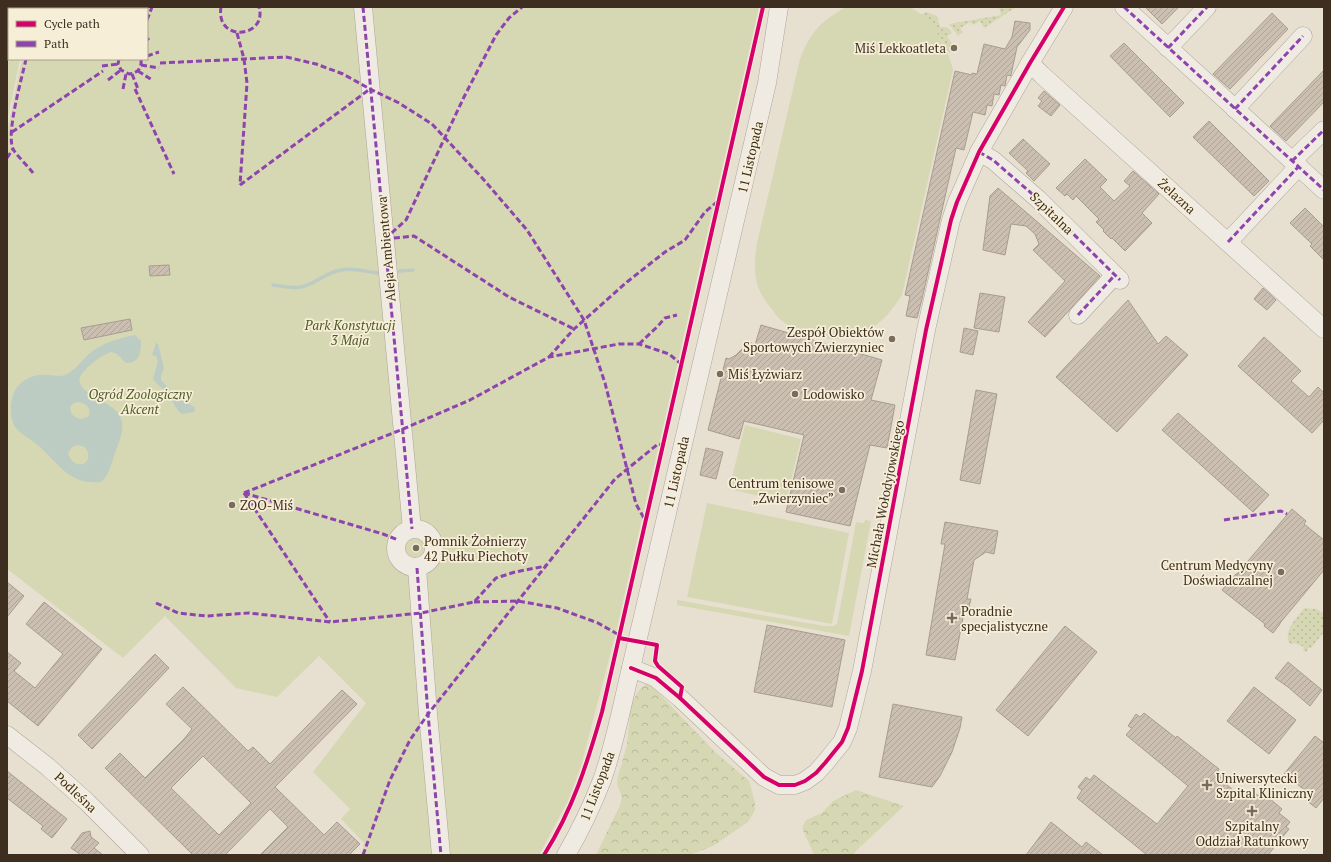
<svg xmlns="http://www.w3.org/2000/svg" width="1331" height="862" font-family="'PT Serif',serif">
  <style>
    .grass { fill: url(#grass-dots) }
    .forest { fill: url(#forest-crowns) }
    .green { fill: #d6d7b3 }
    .water { fill: #bcccc2; fill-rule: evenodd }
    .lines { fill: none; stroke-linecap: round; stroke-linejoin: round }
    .stream { stroke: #bcccc2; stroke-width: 3.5 }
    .building { fill: url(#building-hatch); stroke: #a89c90; fill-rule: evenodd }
    .minor-casing { stroke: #ada599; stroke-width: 19 }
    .minor { stroke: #efebe3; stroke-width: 18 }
    .quiet { stroke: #8e44ad; stroke-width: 3; stroke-dasharray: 6 3; stroke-linecap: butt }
    .cycleway-casing { stroke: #f7eed8; stroke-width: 6 }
    .cycleway { stroke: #d6006c; stroke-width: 4 }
    .poi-dot { fill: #786c5e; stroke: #f7eed8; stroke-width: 1.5 }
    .labels { text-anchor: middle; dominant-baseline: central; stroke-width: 3.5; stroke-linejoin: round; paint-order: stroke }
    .poi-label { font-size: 13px; fill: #3d2e20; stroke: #f7eed8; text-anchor: start }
    .street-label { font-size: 13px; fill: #3d2e20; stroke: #f7eed8 }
    .park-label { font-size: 13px; font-style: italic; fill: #4d5a26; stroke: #f7eed8 }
  </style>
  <defs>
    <pattern id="grass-dots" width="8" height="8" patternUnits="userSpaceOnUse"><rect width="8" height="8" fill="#d6d7b3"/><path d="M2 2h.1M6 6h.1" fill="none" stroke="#b9b99a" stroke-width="1.8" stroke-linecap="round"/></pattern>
    <pattern id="forest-crowns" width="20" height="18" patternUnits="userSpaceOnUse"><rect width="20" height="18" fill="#d6d7b3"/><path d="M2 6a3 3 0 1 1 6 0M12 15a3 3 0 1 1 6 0" fill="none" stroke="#b9b99a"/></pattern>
    <pattern id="building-hatch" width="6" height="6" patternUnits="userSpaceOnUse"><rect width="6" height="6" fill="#cbbfb2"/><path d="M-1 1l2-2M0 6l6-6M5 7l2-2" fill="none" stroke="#afa499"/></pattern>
  </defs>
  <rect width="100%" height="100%" fill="#e7e0d1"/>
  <g class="grass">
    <polygon points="999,7 1016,7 984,28 980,21 973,25 970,22 960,28 963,32 958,36 949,24 1001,15"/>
    <polygon points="927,12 937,16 940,27 947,27 952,33 947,36 955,48 949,53 940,37 920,15"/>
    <path d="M 1304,608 L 1317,609 L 1324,614 L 1324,632 L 1311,648 L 1308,648 L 1307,652 L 1303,651 L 1304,647 L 1294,643 L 1291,645 C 1281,632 1297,618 1304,608 Z"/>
  </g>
  <g class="forest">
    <polygon points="646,684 654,688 715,752 749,781 755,802 755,810 748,822 713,846 690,855 596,855 620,805 622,797 617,784 618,776 627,745 631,704 639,690"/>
    <polygon points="856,790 904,806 857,850 853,855 814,855 802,828 806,820 822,813 833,801"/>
  </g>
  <g class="green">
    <polygon points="7,7 31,7 31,9 9,9 9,59 20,59 7,122"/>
    <polygon points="32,7 759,7 615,636 581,766 568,801 539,855 363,855 364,843 341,819 350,809 313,772 366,703 319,656 277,697 236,688 165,616 123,658 7,569 7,132 22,59 147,59 147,9 32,9"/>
    <path d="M 846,7 L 910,7 C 932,18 948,47 953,70 L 902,295 C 892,310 883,323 866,331 C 839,345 804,340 781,320 C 777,317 774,312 771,308 C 764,300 758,290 756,279 C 754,267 755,255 757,243 L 800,59 C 811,31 820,22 846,7 Z"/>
    <polygon points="745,425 801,439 786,502 729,489"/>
    <polygon points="707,503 849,533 832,624 687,597"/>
    <polygon points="865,520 871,521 849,636 677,605 677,600 824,626 833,626 837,624 856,522 864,523"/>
  </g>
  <g class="water">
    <path d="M 135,335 L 141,341 C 141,352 140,363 126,363 L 117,354 L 111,352 C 101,356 94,361 86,369 C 62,391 112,399 120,416 C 126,428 119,442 115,453 C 112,462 109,475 102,481 C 99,483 93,482 90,482 C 66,480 55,460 39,446 C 31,439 19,434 14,425 C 10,416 10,404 13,395 C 18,381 33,373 47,375 C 53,375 58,377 65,375 C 75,371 82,360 90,353 C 102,343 119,338 135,335 ZM 79,402 C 87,404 91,408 89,416 C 82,420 76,420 71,413 L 70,407 L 74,403 ZM 77,445 L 85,447 C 97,464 74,473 68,453 L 72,447 Z"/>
    <path d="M 156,343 L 158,344 L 164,368 L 161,376 L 161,380 L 179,400 L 184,400 L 195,408 L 194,412 L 182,414 C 175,409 173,400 167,393 C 163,388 157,385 153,379 L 158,361 L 156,356 L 152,355 Z"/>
  </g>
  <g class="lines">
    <g class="stream">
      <polyline points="399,271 413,270"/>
      <path d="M 273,285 C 282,286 292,289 301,287 C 314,285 326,272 341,270 C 353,267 366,272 378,273"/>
    </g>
  </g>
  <g class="building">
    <polygon points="1145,7 1179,7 1162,24"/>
    <polygon points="1272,13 1288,29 1230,89 1213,74"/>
    <polygon points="1015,21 1030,23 1030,30 1017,47 1011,75 1011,76 1007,75 1005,86 1001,85 999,95 994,94 992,106 987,105 985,115 973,112 964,150 956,148 922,299 917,318 906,316 910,296 905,295 955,71 972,75 972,73 977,74 984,44 1005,49 1012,37"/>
    <polygon points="1124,43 1184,103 1170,117 1110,56"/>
    <polygon points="1324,70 1324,102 1286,141 1270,126"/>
    <polygon points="1044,91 1060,105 1051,116 1038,106 1042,101 1038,98"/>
    <polygon points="1209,121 1269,181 1254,196 1193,137"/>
    <polygon points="1023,139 1050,164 1034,181 1026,173 1028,171 1009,153"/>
    <polygon points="1085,159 1107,180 1100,187 1114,201 1130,186 1124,181 1133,171 1159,194 1142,213 1152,223 1125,251 1112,238 1111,239 1103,231 1104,230 1096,222 1099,219 1076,196 1073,200 1067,194 1065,196 1056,188"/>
    <polygon points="998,188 1100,276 1045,337 1028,322 1065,281 1033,250 1039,244 1035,234 1026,226 1011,224 1005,255 983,250 990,196"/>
    <polygon points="1305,208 1324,227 1324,260 1310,246 1312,244 1290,223"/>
    <polygon points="169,265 170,275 150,276 149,266"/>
    <polygon points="1263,288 1276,300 1267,310 1254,299"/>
    <polygon points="980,293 1005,297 999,332 974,328"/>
    <polygon points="1128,300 1158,344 1166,336 1188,355 1117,432 1056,377"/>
    <polygon points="130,319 132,330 84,340 81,328"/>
    <polygon points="761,325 882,360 871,400 895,405 887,448 870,445 850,526 786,512 804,435 744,421 739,439 708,430 726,358 729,359 736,355 745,346 748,341 755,345"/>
    <polygon points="964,328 978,331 973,355 960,352"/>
    <polygon points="1264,337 1301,371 1291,381 1309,397 1318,387 1324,393 1324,420 1312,433 1238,366"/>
    <polygon points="976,390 997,394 980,484 960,480"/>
    <polygon points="1178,413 1269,495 1253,512 1162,430"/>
    <polygon points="706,448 723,452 716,479 700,475"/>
    <polygon points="1292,509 1306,521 1304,524 1324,540 1324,570 1280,623 1280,624 1273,633 1264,626 1265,624 1222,590 1236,574 1237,574"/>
    <polygon points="945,522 998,531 994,554 986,552 974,560 967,599 971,599 969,607 968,613 964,612 955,660 926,655 945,544 941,544"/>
    <polygon points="7,582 24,596 7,617"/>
    <polygon points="44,602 102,649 38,726 7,701 7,652 21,663 14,671 35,688 63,654 26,624"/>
    <polygon points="767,625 845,640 832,707 754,692"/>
    <polygon points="1065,626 1097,652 1028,736 996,710"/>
    <polygon points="155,654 169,668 92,749 78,735"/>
    <polygon points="1288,662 1322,690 1310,706 1288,687 1275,678"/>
    <path d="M 183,687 L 248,751 L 253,747 L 270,764 L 342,690 L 357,704 L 275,787 L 324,835 L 337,822 L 360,844 L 349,855 L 260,855 L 288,827 L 270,809 L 225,855 L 193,855 L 105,768 L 120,753 L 145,778 L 184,739 L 192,729 L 166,704 ZM 203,756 L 251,803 L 219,835 L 171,788 Z"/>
    <polygon points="1254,687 1296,720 1269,754 1227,721"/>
    <polygon points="893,704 962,717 960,728 952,752 940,776 932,787 879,777"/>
    <polygon points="1144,713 1176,738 1177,736 1219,769 1218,771 1229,780 1226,784 1240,796 1244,792 1247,794 1250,790 1259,796 1263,793 1282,809 1279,813 1290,822 1286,827 1289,829 1268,855 1147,855 1077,798 1082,790 1078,787 1086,777 1090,780 1094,775 1157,824 1188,786 1126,735 1132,728 1128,726 1136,714 1140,717"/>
    <polygon points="1315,736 1324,743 1324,798 1316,808 1306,800 1310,794 1284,774"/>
    <polygon points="7,771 67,819 52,838 41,829 43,826 7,798"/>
    <polygon points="1051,822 1082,847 1086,842 1103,855 1026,855"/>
    <polygon points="90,831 91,837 99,843 94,848 103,855 81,855 71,848 82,833"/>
  </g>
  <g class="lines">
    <g class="minor-casing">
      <g id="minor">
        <polyline points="363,7 412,529"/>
        <polyline points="1124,7 1324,190"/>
        <polyline points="1168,48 1207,7"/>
        <polyline points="1030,63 1042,75 1324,329"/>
        <polyline points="1235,109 1303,36"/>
        <polyline points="979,152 993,160 1038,199 1120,280"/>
        <polyline points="1292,161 1324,130"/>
        <polyline points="1228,242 1299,166"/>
        <polyline points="1078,315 1115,275"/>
        <circle cx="415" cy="548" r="19"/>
        <polyline points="417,568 428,714 441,855"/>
        <polyline points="631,668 656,678 680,698 764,777 779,785 795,785 805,781 816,773 825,763 842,742 848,728 862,671 926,330 951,220 957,202 979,152 1030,63 1064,7"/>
        <polyline points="7,735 48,767 87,802 140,855"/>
        <path d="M 566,855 C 580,831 592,806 602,780 C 615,744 622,705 631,668 L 767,83 L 779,7"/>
      </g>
    </g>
    <use href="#minor" class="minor"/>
    <g class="quiet">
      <polyline points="73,7 75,9"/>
      <path d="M 221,7 C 215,43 268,38 259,7"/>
      <polyline points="363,7 412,529"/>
      <polyline points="1124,7 1324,190"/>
      <polyline points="38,9 38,7"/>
      <polyline points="147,20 152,7"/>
      <polyline points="237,33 244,59 247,83 240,185"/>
      <polyline points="147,40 149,38"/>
      <polyline points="1168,48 1207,7"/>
      <polyline points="147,56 159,52"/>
      <path d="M 26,59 C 22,78 6,132 13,149 C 16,155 29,167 33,173"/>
      <path d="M 119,59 L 118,64 L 121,70 L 129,74 C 138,73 142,68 141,59"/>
      <polyline points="160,63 286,57 316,64 343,74 370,89 399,103 432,124 484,180 527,230 584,320 605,383 636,504 645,520"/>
      <polyline points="141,65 159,68"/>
      <polyline points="102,66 118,64"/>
      <polyline points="138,71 152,80"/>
      <polyline points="132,74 138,89"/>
      <polyline points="108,80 121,70"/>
      <polyline points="123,89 126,74"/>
      <polyline points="135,89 174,174"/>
      <polyline points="1235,109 1303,36"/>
      <polyline points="12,132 103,71"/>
      <polyline points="979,152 993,160 1038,199 1120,280"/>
      <polyline points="7,158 13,149"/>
      <polyline points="1292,161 1324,130"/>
      <polyline points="240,185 370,89"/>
      <polyline points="385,239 406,220 464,97 496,35 509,18 522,7"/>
      <polyline points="385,239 414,236 509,297 574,329"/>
      <polyline points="1228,242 1299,166"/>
      <polyline points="1078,315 1115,275"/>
      <polyline points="639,344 658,326 665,318 677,315"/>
      <polyline points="549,357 574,329 627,282 665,252 685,240 705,212 717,202"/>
      <polyline points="244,493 403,429 470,400 549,357 619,344 639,344 669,354 681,364"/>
      <polyline points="244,493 383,534 398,540"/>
      <polyline points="244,493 330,622"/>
      <polyline points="1224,520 1281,511 1287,514"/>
      <polyline points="417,568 428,714 441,855"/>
      <polyline points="474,602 518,601 557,608 598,623 619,635"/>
      <polyline points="156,603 178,613 206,616 249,613 330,622 421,613 474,602 496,578 515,572 546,566"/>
      <polyline points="363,855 390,780 410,740 428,714 615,479 658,444 662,445"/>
    </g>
    <g class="cycleway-casing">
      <g id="cycleway">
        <polyline points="619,638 657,645 655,661 658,666 682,687 680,698"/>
        <polyline points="631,668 656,678 680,698 764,777 779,785 795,785 805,781 816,773 825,763 842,742 848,728 862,671 926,330 951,220 957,202 979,152 1030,63 1064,7"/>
        <path d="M 544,855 C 573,809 587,764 602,712 L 763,7"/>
      </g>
    </g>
    <use href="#cycleway" class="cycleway"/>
  </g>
  <g class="poi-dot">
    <circle cx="954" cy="48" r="4"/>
    <circle cx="892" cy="339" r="4"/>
    <circle cx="720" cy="374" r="4"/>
    <circle cx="795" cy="394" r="4"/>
    <circle cx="842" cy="490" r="4"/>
    <circle cx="232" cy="505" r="4"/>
    <circle cx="416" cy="548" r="4"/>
    <circle cx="1281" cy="572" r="4"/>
    <path d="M950 612h4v4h4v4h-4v4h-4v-4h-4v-4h4z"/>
    <path d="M1205 779h4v4h4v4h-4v4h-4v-4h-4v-4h4z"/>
    <path d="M1250 805h4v4h4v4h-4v4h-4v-4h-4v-4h4z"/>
  </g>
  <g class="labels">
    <g class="poi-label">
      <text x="946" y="48" text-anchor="end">Miś Lekkoatleta</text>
      <text x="884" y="332" text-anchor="end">Zespół Obiektów<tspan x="884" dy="15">Sportowych Zwierzyniec</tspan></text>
      <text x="728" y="374">Miś Łyżwiarz</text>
      <text x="803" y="394">Lodowisko</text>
      <text x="834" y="483" text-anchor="end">Centrum tenisowe<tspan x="834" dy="15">„Zwierzyniec”</tspan></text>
      <text x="240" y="505">ZOO-Miś</text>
      <text x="424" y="541">Pomnik Żołnierzy<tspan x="424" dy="15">42 Pułku Piechoty</tspan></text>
      <text x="1273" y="565" text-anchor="end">Centrum Medycyny<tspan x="1273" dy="15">Doświadczalnej</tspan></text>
      <text x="961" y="611">Poradnie<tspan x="961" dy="15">specjalistyczne</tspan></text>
      <text x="1216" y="778">Uniwersytecki<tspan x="1216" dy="15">Szpital Kliniczny</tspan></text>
      <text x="1252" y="826" text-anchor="middle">Szpitalny<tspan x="1252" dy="15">Oddział Ratunkowy</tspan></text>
    </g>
    <g class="street-label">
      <text transform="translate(750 157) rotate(-77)">11 Listopada</text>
      <text transform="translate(1177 196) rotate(42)">Żelazna</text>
      <text transform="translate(1052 213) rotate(44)">Szpitalna</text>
      <text transform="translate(386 249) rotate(-95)">Aleja Ambientowa</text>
      <text transform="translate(676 472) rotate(-77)">11 Listopada</text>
      <text transform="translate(885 494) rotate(-79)">Michała Wołodyjowskiego</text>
      <text transform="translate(597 786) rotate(-69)">11 Listopada</text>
      <text transform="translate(76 792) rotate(43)">Podleśna</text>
    </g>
    <g class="park-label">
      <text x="350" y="325">Park Konstytucji<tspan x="350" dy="15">3 Maja</tspan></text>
      <text x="140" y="394">Ogród Zoologiczny<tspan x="140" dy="15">Akcent</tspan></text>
    </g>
  </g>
  <rect width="1331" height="862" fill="none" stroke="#3d2e20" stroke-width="16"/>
  <rect x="8" y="8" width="140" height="52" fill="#f7eed8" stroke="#ada18e"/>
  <rect x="16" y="21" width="20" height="6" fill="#d6006c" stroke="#ada18e"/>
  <text x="44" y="28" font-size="12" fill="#3d2e20">Cycle path</text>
  <rect x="16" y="41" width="20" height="6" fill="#8e44ad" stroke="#ada18e"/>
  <text x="44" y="48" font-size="12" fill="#3d2e20">Path</text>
</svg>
